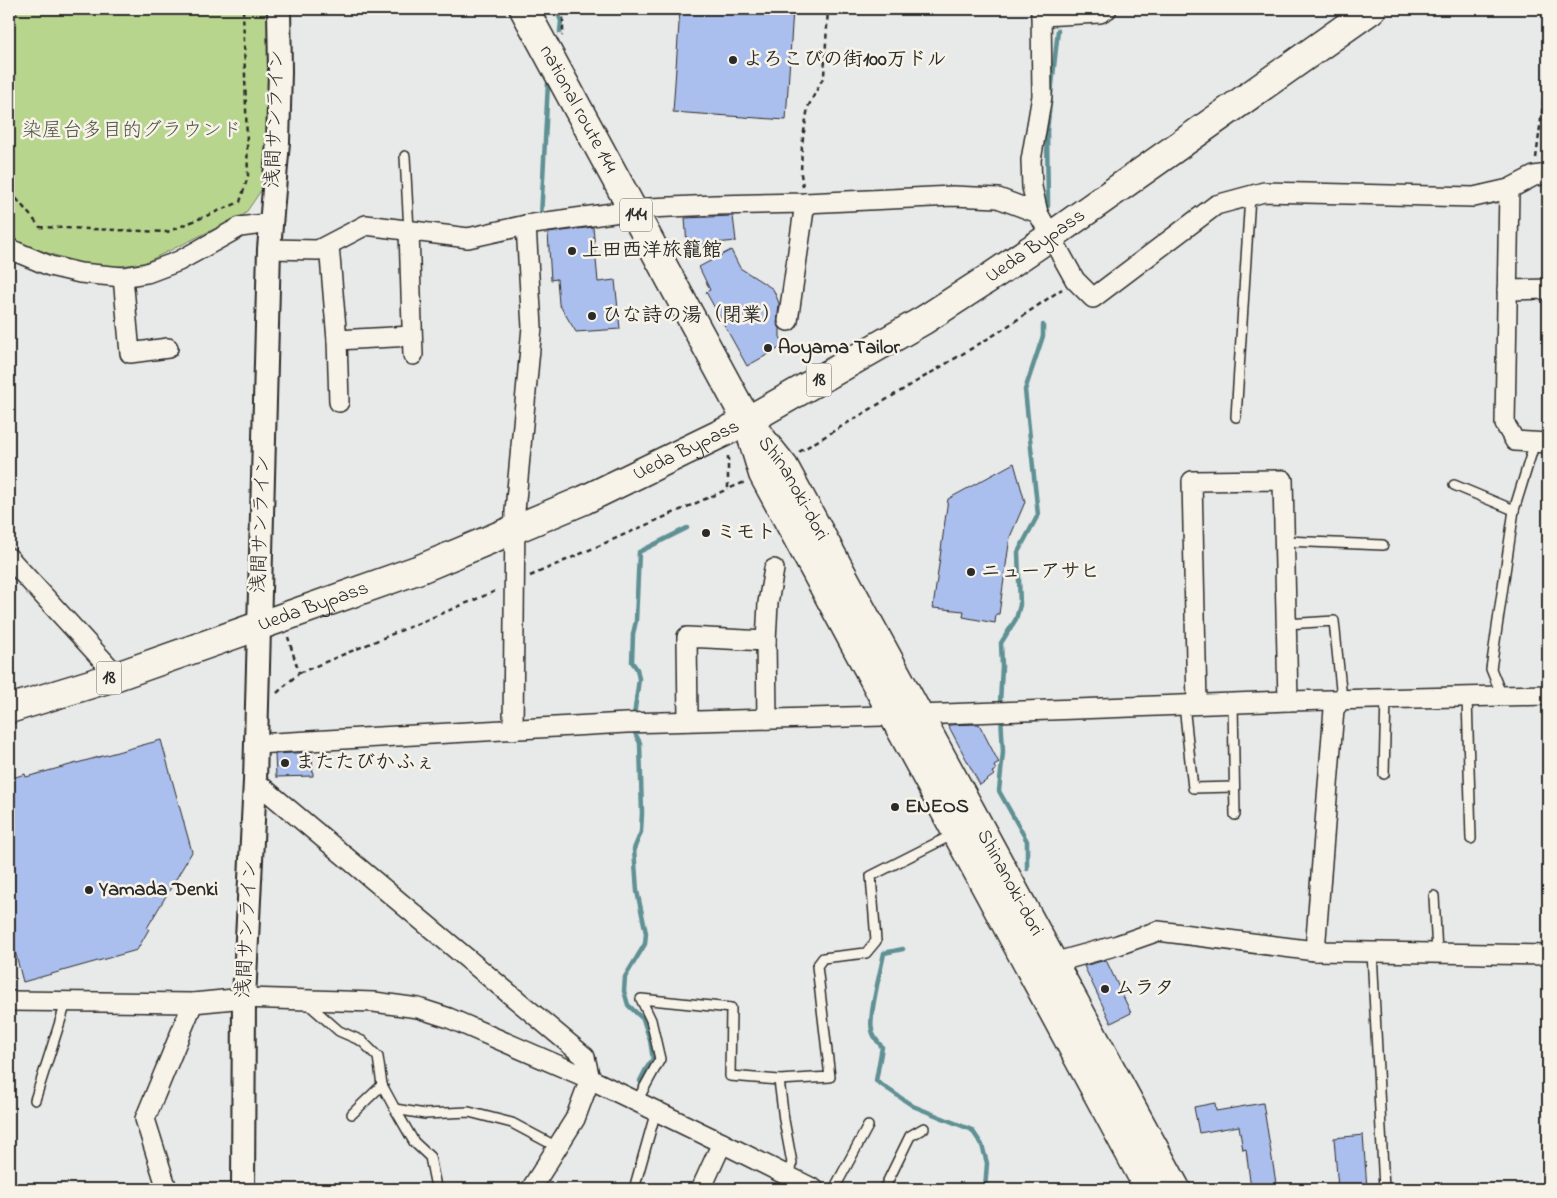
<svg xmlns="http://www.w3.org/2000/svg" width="1557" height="1198" font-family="'Indie Flower','Klee One',sans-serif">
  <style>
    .park { fill: #b8d58e; stroke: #72805c }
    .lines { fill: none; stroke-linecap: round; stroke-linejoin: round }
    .stream { stroke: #5f9093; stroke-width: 4.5 }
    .building { fill: #abbfee; stroke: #2b2b2b }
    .service-casing { stroke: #2b2b2b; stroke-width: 12 }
    .minor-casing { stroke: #2b2b2b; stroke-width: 22 }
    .tertiary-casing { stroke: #2b2b2b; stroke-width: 26 }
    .trunk-casing { stroke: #2b2b2b; stroke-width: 31 }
    .path { stroke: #2b2b2b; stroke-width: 2.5; stroke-dasharray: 5 4; stroke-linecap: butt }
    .service { stroke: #f7f3e8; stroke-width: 9 }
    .minor { stroke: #f7f3e8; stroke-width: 19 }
    .tertiary { stroke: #f7f3e8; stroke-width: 22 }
    .trunk { stroke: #f7f3e8; stroke-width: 28 }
    .poi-dot { fill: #2b2b2b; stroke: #f7f3e8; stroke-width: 2 }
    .labels { text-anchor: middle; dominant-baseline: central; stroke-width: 5; stroke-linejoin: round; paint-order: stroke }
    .shield { fill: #f7f3e8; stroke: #686764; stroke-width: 1 }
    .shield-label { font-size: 19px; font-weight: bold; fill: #2b2b2b }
    .poi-label { font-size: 20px; font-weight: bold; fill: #2b2b2b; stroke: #f7f3e8; text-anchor: start }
    .street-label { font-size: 20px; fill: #2b2b2b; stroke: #f7f3e8 }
    .park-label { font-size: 20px; fill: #4e5644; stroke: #f7f3e8 }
  </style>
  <rect width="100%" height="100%" fill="#e8e9e9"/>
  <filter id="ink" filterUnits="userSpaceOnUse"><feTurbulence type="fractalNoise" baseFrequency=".02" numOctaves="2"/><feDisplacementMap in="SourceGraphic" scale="10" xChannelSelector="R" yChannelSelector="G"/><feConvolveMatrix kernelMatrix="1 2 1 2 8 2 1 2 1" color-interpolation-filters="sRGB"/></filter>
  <g filter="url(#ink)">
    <polygon class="park" points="9,9 269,9 271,78 266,183 245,214 144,263 112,267 83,264 19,244 9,228"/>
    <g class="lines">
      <g class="stream">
        <polyline points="556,9 561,21 560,32"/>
        <polyline points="1048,206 1047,131 1058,30"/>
        <polyline points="541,217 548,83"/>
        <polyline points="1000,703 1002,666 1001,643 1016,619 1020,605 1018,552 1038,515 1025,390 1043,336 1043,325"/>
        <polyline points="1001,715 1003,752 999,791 1027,841 1027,869"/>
        <polyline points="634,716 639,679 637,669 632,662 633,634 636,621 639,552 687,528"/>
        <polyline points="634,731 640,743 642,813 641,832 634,849 637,891 646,933 645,944 625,977 624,991 628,1005 643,1019 650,1040 653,1059 646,1069 640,1081 643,1085"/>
        <path d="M 903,949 L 884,953 C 881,970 868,1017 872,1030 C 873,1037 878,1042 882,1047 L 876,1081 L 913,1106 L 972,1130 L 982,1145 L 987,1163 L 985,1189"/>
      </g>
    </g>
    <g class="building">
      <polygon points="680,9 793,9 786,120 673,112"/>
      <polygon points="733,216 736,241 687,246 685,218"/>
      <polygon points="593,227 598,282 615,280 620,329 576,332 559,304 557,279 551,280 548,233"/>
      <polygon points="731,250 740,268 773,289 779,303 777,325 780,328 780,337 785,345 747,366 706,292 710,290 699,267"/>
      <polygon points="1014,463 1025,502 1010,537 999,614 996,614 995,623 963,617 964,611 933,608 948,499"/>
      <polygon points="979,724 999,763 994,766 996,770 992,772 994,775 980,785 948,725"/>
      <polygon points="161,740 192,852 147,928 149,929 137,950 23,982 9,928 9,779 25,774 26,777"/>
      <polygon points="312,752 313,776 276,777 275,754"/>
      <polygon points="1106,960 1131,1013 1111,1023 1084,966"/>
      <polygon points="1215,1103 1216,1111 1263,1103 1277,1189 1251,1189 1246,1149 1243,1150 1239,1126 1199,1133 1194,1107"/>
      <polygon points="1363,1135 1367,1188 1338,1189 1334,1138"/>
    </g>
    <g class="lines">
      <g class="service-casing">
        <g id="service">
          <polyline points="405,156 409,231"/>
          <polyline points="1236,417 1250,196"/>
          <polyline points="1454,485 1514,510 1535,442"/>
          <polyline points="1285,541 1383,545"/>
          <polyline points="1286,624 1334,621 1342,699"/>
          <polyline points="1502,696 1491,669 1514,510"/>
          <polyline points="1467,697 1471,839"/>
          <polyline points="1233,703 1235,815"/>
          <polyline points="1184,705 1193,788 1234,787"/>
          <polyline points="1384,774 1386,698"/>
          <polyline points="1434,896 1437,953"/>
          <polyline points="1372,952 1384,1189"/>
          <polyline points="306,1002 339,1031 362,1041 378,1057 382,1085 395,1109 425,1114 469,1112 512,1123 557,1147"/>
          <polyline points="779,1080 784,1120 792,1163 787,1175"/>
          <polyline points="35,1100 66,1003"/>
          <polyline points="637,1101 660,1059 651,1020 641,999 731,1008 730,1076 779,1080 830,1077 817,966 823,958 866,953 876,941 871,876 954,834"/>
          <polyline points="395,1109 414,1142 430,1157 436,1187"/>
          <polyline points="352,1114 382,1085"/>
          <polyline points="634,1189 656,1111"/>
          <polyline points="834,1189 868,1126"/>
          <polyline points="884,1189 910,1136 924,1128"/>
        </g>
      </g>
      <g class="minor-casing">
        <g id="minor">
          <polyline points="1041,9 1042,96 1031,160 1032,187 1038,213 1075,280 1093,298 1216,205 1264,192 1474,197 1509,189 1534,176 1548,174"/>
          <polyline points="1041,16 1100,13 1107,9"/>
          <polyline points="1509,189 1505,424 1515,441 1548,443"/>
          <polyline points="409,231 413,355"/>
          <polyline points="329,245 337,340 339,402"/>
          <polyline points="269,249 318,250 366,225 468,238 526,225 649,208 715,205 805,203 953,196 998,198 1038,213"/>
          <polyline points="9,250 12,250 50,266 80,273 123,277 147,273 179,261 240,227 271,223"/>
          <polyline points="123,277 130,353 168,348"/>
          <polyline points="1507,290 1548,289"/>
          <polyline points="788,321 805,203"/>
          <polyline points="337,340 412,336"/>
          <polyline points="9,558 110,668"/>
          <polyline points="1197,704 1192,481 1283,480 1288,701"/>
          <polyline points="767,719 766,641 768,603 774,569"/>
          <polyline points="688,721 687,637 766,641"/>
          <polyline points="513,730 515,511 532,327 526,225"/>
          <polyline points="256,744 626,723 918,715 1288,701 1548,695"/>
          <polyline points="255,781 585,1057 590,1079 575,1119 531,1189"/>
          <polyline points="1315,951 1334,709 1342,699"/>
          <polyline points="1053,963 1118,945 1158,931 1315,951 1548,955"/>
          <polyline points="9,1001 193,1003 244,998 374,1002 418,1008 449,1018 590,1079 722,1143 814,1189"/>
          <polyline points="167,1189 145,1119 193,1003"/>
          <polyline points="701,1189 722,1143"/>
        </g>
      </g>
      <g class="tertiary-casing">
        <polyline id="tertiary" points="243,1189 244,998 255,781 269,249 278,142 280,72 279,9"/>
      </g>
      <g class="trunk-casing">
        <g id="trunk">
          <path id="s1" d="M 524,9 L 747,421 L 763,474 L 1149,1189"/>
          <path id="s2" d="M 756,432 L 784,467 L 1176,1189"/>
          <path id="s3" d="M 9,709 L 117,676 L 420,569 L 584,500 L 747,421 L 924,320 L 989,278 L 1051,236 L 1372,9"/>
        </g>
      </g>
      <g class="path">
        <polyline points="560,9 563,18 563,34 562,36"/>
        <polyline points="9,22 18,9"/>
        <polyline points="9,118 15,197 40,227 167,232 240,202 248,176 243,9"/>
        <polyline points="1536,158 1543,104 1548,83"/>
        <polyline points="803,187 801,174 802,144 808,107 824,76 828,9"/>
        <polyline points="799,452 999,332 1062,289"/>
        <polyline points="728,456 728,489 745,482"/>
        <polyline points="530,576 728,489"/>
        <polyline points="299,673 498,590"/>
        <polyline points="277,693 299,673 288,637"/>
      </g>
      <use href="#service" class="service"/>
      <use href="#minor" class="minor"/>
      <use href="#tertiary" class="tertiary"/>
      <use href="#trunk" class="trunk"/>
    </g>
  </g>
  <g class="poi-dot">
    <circle cx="733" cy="60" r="5"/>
    <circle cx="572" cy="251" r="5"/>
    <circle cx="592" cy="316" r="5"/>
    <circle cx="768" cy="348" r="5"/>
    <circle cx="706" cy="533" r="5"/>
    <circle cx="971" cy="572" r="5"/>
    <circle cx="285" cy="763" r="5"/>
    <circle cx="895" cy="807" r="5"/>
    <circle cx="89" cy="890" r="5"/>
    <circle cx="1105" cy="989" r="5"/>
  </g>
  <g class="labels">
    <g class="shield">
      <rect x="620" y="198.5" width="32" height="33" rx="4"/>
      <rect x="806.5" y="363.5" width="25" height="33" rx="4"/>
      <rect x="96.5" y="661.5" width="25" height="33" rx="4"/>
    </g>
    <g class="shield-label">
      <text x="636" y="215">144</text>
      <text x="819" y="380">18</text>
      <text x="109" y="678">18</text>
    </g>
    <g class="poi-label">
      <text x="743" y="60">よろこびの街100万ドル</text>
      <text x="582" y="251">上田西洋旅籠館</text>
      <text x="602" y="316">ひな詩の湯（閉業）</text>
      <text x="778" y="348">Aoyama Tailor</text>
      <text x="716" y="533">ミモト</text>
      <text x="981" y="572">ニューアサヒ</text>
      <text x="295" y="763">またたびかふぇ</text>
      <text x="905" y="807">ENEOS</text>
      <text x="99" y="890">Yamada Denki</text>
      <text x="1115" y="989">ムラタ</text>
    </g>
    <g class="street-label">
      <text stroke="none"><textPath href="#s1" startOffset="114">national route 144</textPath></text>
      <text transform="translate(276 119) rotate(-88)">浅間サンライン</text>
      <text stroke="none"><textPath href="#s3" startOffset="1131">Ueda Bypass</textPath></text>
      <text stroke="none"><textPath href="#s3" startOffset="726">Ueda Bypass</textPath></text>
      <text stroke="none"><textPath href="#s2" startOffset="68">Shinanoki-dori</textPath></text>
      <text transform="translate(262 524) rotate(-88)">浅間サンライン</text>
      <text stroke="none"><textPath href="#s3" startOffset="321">Ueda Bypass</textPath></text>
      <text stroke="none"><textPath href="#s2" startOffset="518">Shinanoki-dori</textPath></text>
      <text transform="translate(248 929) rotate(-87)">浅間サンライン</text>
    </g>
    <g class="park-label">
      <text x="132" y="131">染屋台多目的グラウンド</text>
    </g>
  </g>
  <rect width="1557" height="1198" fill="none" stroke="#f7f3e8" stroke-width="30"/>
  <rect x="15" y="15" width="1527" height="1168" fill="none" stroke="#2b2b2b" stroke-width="2" filter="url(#ink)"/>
</svg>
